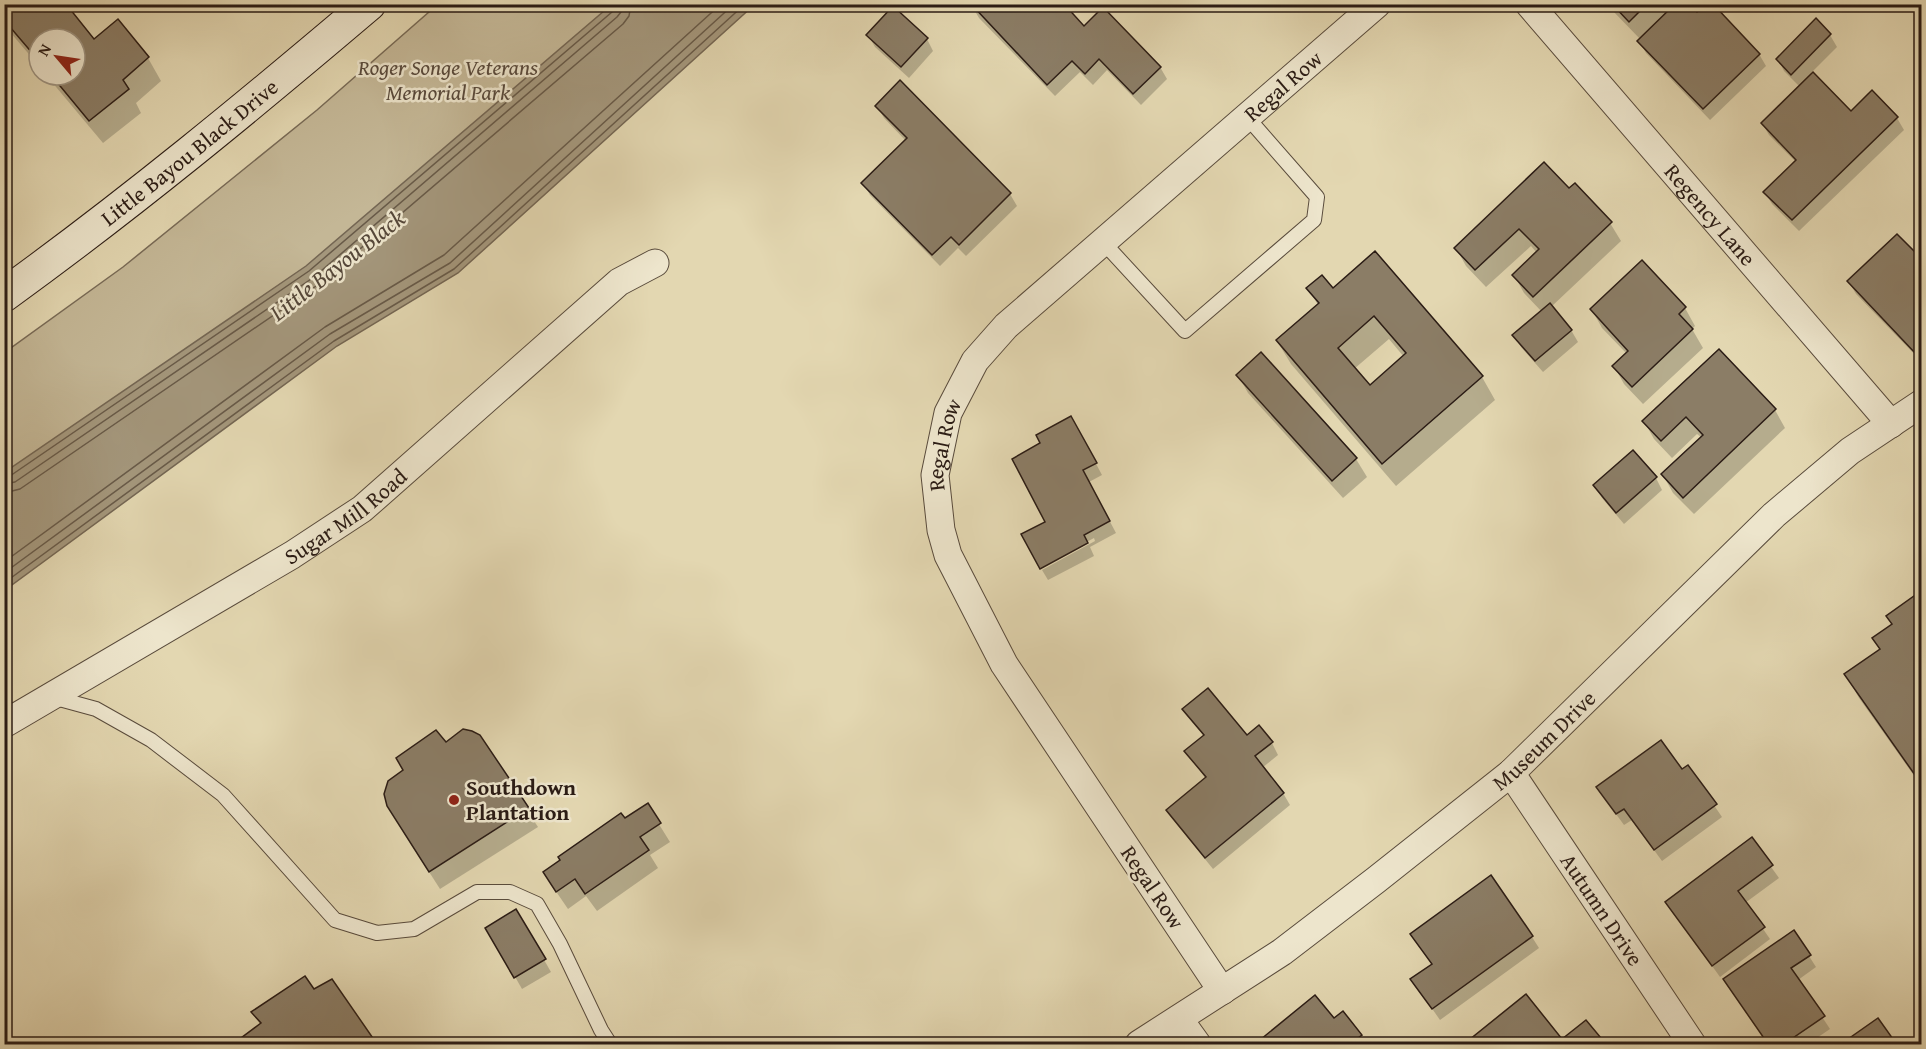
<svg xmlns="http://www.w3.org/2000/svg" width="1926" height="1049" font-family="'Gentium Book Plus',serif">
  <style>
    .green { fill: #c4b796; stroke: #786a56; stroke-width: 1.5 }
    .water { fill: #a4977c; stroke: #746653; stroke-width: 1.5 }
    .shadow { fill: #0003; fill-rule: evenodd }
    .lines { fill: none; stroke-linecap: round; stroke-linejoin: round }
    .shore { stroke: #685a48; stroke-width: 1.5 }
    .building { fill: #8b7d66; stroke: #2b1c15; stroke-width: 1.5; fill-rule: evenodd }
    .lane-casing { stroke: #594b3c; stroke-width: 16 }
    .street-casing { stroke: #594b3c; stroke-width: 29 }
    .secondary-casing { stroke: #2b1c15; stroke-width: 35 }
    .lane { stroke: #ede5cc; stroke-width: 14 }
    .street { stroke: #ede5cc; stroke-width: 27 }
    .secondary { stroke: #ede5cc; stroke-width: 33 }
    .poi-dot { fill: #8f2418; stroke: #ede5cc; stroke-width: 2 }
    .labels { text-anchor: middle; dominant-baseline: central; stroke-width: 5; stroke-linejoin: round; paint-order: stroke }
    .park-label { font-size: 22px; font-style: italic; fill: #594a3c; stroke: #ede5cc }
    .street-label { font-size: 22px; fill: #2b1c15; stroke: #ede5cc }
    .poi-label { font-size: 22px; font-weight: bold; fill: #2b1c15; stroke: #ede5cc; text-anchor: start }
    .water-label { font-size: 24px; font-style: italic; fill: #554739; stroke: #ede5cc }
  </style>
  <rect width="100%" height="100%" fill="#e3d7b1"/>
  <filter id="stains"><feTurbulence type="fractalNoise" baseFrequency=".00333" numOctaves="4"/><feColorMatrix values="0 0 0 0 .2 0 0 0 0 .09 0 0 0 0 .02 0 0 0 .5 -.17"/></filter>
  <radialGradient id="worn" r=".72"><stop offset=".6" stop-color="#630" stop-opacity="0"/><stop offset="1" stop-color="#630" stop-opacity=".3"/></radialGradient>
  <polygon class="green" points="437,5 637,5 395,211 5,489 4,353 123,267 317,110"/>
  <polygon class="water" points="611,5 754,5 458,273 337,346 5,590 5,472 306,266"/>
  <g class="shadow">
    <polygon points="4,4 94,41 118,22 148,58 161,81 136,103 141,113 103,143 46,75 75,75 75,39 39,39 39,66 4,25"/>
    <polygon points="973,4 1084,28 1160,67 1167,79 1141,105 1107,70 1093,85 1080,72 1055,96 979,18 972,6"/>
    <polygon points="1602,4 1687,4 1697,15 1759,54 1766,66 1710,120 1646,53 1639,41 1641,40 1611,9 1609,12"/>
    <polygon points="868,35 927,39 933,51 909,78 875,47"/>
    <polygon points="1830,35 1837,47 1811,73 1850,113 1897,118 1904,130 1799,231 1772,204 1765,192 1796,162 1769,135 1762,123 1800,87 1784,71 1778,59"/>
    <polygon points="900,82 1010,194 1017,206 966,256 958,248 940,266 870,195 863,183 906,141 884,118 877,106"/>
    <polygon points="1569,190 1610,223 1621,241 1551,307 1571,330 1578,342 1543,372 1521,347 1514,335 1542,312 1524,293 1514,275 1537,253 1531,246 1486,287 1466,266 1456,248"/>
    <polygon points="1922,261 1922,362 1856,294 1849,282"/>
    <polygon points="1642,262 1685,308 1695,326 1692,329 1703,348 1643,404 1624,384 1614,366 1627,354 1602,328 1592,310"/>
    <path d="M 1308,288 L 1332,290 L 1482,377 L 1495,400 L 1396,486 L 1291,364 L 1277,341 L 1318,305 ZM 1389,339 L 1404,357 L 1370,387 L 1354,369 Z"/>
    <polygon points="1719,351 1775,410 1785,428 1694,514 1673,493 1663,475 1702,438 1697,434 1672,458 1654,439 1644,421"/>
    <polygon points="1261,354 1356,459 1367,477 1343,498 1248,393 1238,375"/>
    <polygon points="1078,430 1102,475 1089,482 1116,533 1090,547 1094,556 1048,580 1042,570 1095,541 1094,538 1041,567 1047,522"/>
    <polygon points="1656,478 1662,490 1624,524 1602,498 1595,486"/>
    <polygon points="1922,594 1922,787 1859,698 1846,675 1881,650 1893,625"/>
    <polygon points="1184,709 1247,737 1272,743 1278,755 1262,768 1283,793 1290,805 1213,869 1175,822 1168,810 1206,779 1186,751 1204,736"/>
    <polygon points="479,736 538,827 440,889 399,825 445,744"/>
    <polygon points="1688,767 1722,817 1662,861 1632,820 1624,825 1605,799 1682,771"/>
    <polygon points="647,805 670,842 650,855 658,868 597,911 586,896 568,909 555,890 625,820"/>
    <polygon points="1751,839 1779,878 1745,903 1770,939 1720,977 1667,903"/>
    <polygon points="516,911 551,972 522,989 487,928"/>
    <polygon points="1412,934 1532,937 1539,948 1440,1020 1412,980 1432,965"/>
    <polygon points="1809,956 1816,967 1798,980 1830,1029 1808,1044 1769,1044 1732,992"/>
    <polygon points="332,981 375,1044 246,1044 243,1038 261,1026 253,1012 314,991"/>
    <polygon points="1526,996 1562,1041 1586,1022 1604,1044 1467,1044"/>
    <polygon points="1315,997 1334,1020 1361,1036 1366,1044 1257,1044"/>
    <polygon points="1878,1020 1895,1044 1843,1044"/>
  </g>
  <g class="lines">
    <g class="shore">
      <polyline points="4,477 10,476 309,271 612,12 615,4"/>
      <polyline points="4,484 15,482 314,277 617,17 621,12 622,4"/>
      <polyline points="4,493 20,489 319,284 623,24 629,16 631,4"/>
      <polyline points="4,562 325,327 444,255 721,4"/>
      <polyline points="4,573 330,334 450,263 734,4"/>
      <polyline points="4,583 334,341 454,269 745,4"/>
    </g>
  </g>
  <g class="building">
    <polygon points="4,4 66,4 94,39 118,19 149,57 123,80 129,89 89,121 51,75 75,75 75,39 39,39 39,61 4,20"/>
    <polygon points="971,4 1064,4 1084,26 1103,7 1161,67 1133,94 1099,59 1085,74 1072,61 1047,85"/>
    <polygon points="1612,4 1647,4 1629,22"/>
    <polygon points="1675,4 1689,4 1697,12 1705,4 1713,4 1760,54 1703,109 1637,41"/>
    <polygon points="893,6 928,38 901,67 866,35"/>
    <polygon points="1816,18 1831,34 1791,75 1776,59"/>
    <polygon points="1813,72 1851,111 1872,90 1898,117 1792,220 1763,192 1796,160 1761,123"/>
    <polygon points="900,80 1011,193 959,245 951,237 932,255 861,183 907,138 875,106"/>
    <polygon points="1544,162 1569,188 1575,183 1612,222 1533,297 1512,275 1539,249 1519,229 1475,270 1454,248"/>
    <polygon points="1897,234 1922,259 1922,349 1916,354 1847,281"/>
    <path d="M 1375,251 L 1483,376 L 1382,464 L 1276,340 L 1319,303 L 1306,288 L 1322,275 L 1333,288 ZM 1374,316 L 1406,353 L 1370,385 L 1338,348 Z"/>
    <polygon points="1642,260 1686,307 1679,314 1693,329 1632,387 1612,366 1628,351 1590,309"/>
    <polygon points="1550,303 1572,330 1535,361 1512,335"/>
    <polygon points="1719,349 1776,409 1683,498 1661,474 1703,435 1686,417 1661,441 1642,421"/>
    <polygon points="1261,352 1357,458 1332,481 1236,375"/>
    <polygon points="1071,416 1097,463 1083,470 1110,521 1084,535 1088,543 1040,569 1021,534 1045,522 1012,459 1040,443 1036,435"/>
    <polygon points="1633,450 1657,477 1616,513 1593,485"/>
    <polygon points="1921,591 1922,591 1922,785 1844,674 1880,649 1872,638 1892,624 1886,616"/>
    <polygon points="1208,688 1247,735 1259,725 1273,742 1255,756 1284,793 1205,858 1166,810 1206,777 1184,751 1204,735 1182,709"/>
    <polygon points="463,729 472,731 480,735 529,808 429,872 387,806 384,794 388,781 403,770 396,758 436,730 446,742"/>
    <polygon points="1661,740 1682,769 1688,765 1717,804 1654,850 1624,809 1616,814 1596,787"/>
    <polygon points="648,803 661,823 640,837 649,850 585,894 575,879 556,892 543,872 560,860 558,857 621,813 625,818"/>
    <polygon points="1752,837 1773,865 1738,891 1765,927 1712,966 1665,902"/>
    <polygon points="1491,875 1533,936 1432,1009 1410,979 1432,964 1410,934"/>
    <polygon points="516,909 546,959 514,978 485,928"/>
    <polygon points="1794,930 1811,955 1791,968 1825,1016 1784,1044 1768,1044 1723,979"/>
    <polygon points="305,976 314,989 332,979 377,1044 245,1044 241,1038 261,1023 251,1012"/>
    <polygon points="1526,994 1562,1039 1586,1020 1606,1044 1464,1044"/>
    <polygon points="1315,995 1334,1018 1343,1011 1362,1035 1350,1044 1255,1044"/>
    <polygon points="1878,1018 1893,1039 1886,1044 1841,1044"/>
  </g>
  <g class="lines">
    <g class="lane-casing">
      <g id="lane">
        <polyline points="1103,242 1185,331 1314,220 1317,197 1247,117"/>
        <polyline points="52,697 96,709 151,740 223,795 335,920 377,933 414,929 477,892 510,892 537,904 560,944 601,1030 610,1044"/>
      </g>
    </g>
    <g class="street-casing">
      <g id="street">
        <path id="s1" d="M 1529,4 L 1891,424"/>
        <path id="s2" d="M 4,724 L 292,555 L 362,509 L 619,282 L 655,263"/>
        <path id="s3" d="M 1511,773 L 1692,1044"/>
        <path id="s4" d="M 1222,991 L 1004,664 L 948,555 L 941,530 L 935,475 L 948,413 L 975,361 L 1006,326 L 1377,4"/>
        <polyline points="1179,1019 1197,1044"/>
        <path id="s5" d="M 1139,1044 L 1282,952 L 1376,880 L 1511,773 L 1774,515 L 1850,451 L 1922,403"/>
      </g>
    </g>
    <g class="secondary-casing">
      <g id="secondary">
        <path id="s6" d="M 4,295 C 130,204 250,105 369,4"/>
      </g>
    </g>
    <use href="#lane" class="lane"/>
    <use href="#street" class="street"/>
    <use href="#secondary" class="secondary"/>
  </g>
  <circle class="poi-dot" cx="454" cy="800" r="6"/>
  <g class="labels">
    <g class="park-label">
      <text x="448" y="67">Roger Songe Veterans<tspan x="448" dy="25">Memorial Park</tspan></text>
    </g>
    <g class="street-label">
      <text stroke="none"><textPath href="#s4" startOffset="1132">Regal Row</textPath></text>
      <text stroke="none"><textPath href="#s6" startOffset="234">Little Bayou Black Drive</textPath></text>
      <text stroke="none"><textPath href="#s1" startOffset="278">Regency Lane</textPath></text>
      <text stroke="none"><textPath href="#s4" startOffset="628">Regal Row</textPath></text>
      <text stroke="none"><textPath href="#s2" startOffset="400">Sugar Mill Road</textPath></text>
      <text stroke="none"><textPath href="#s5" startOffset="507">Museum Drive</textPath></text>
      <text transform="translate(1153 887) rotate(56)">Regal Row</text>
      <text stroke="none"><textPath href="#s3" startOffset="164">Autumn Drive</textPath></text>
    </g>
    <g class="poi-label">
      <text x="466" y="787">Southdown<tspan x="466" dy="25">Plantation</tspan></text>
    </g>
    <g class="water-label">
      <text transform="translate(337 265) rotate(-38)">Little Bayou Black</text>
    </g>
  </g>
  <rect width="1926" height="1049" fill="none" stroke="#e3d7b1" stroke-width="24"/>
  <rect x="6" y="6" width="1914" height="1037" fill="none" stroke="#2b1c15" stroke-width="3"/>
  <rect x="12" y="12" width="1902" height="1025" fill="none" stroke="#2b1c15" stroke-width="1.5"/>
  <g transform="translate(57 57) rotate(299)"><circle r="28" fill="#ede5cc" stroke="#9f9583" stroke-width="1.5"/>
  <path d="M0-4.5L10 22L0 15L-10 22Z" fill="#8f2418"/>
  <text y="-9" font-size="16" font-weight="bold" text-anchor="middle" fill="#2b1c15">N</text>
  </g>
  <rect width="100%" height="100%" filter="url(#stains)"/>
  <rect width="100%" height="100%" fill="url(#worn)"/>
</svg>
